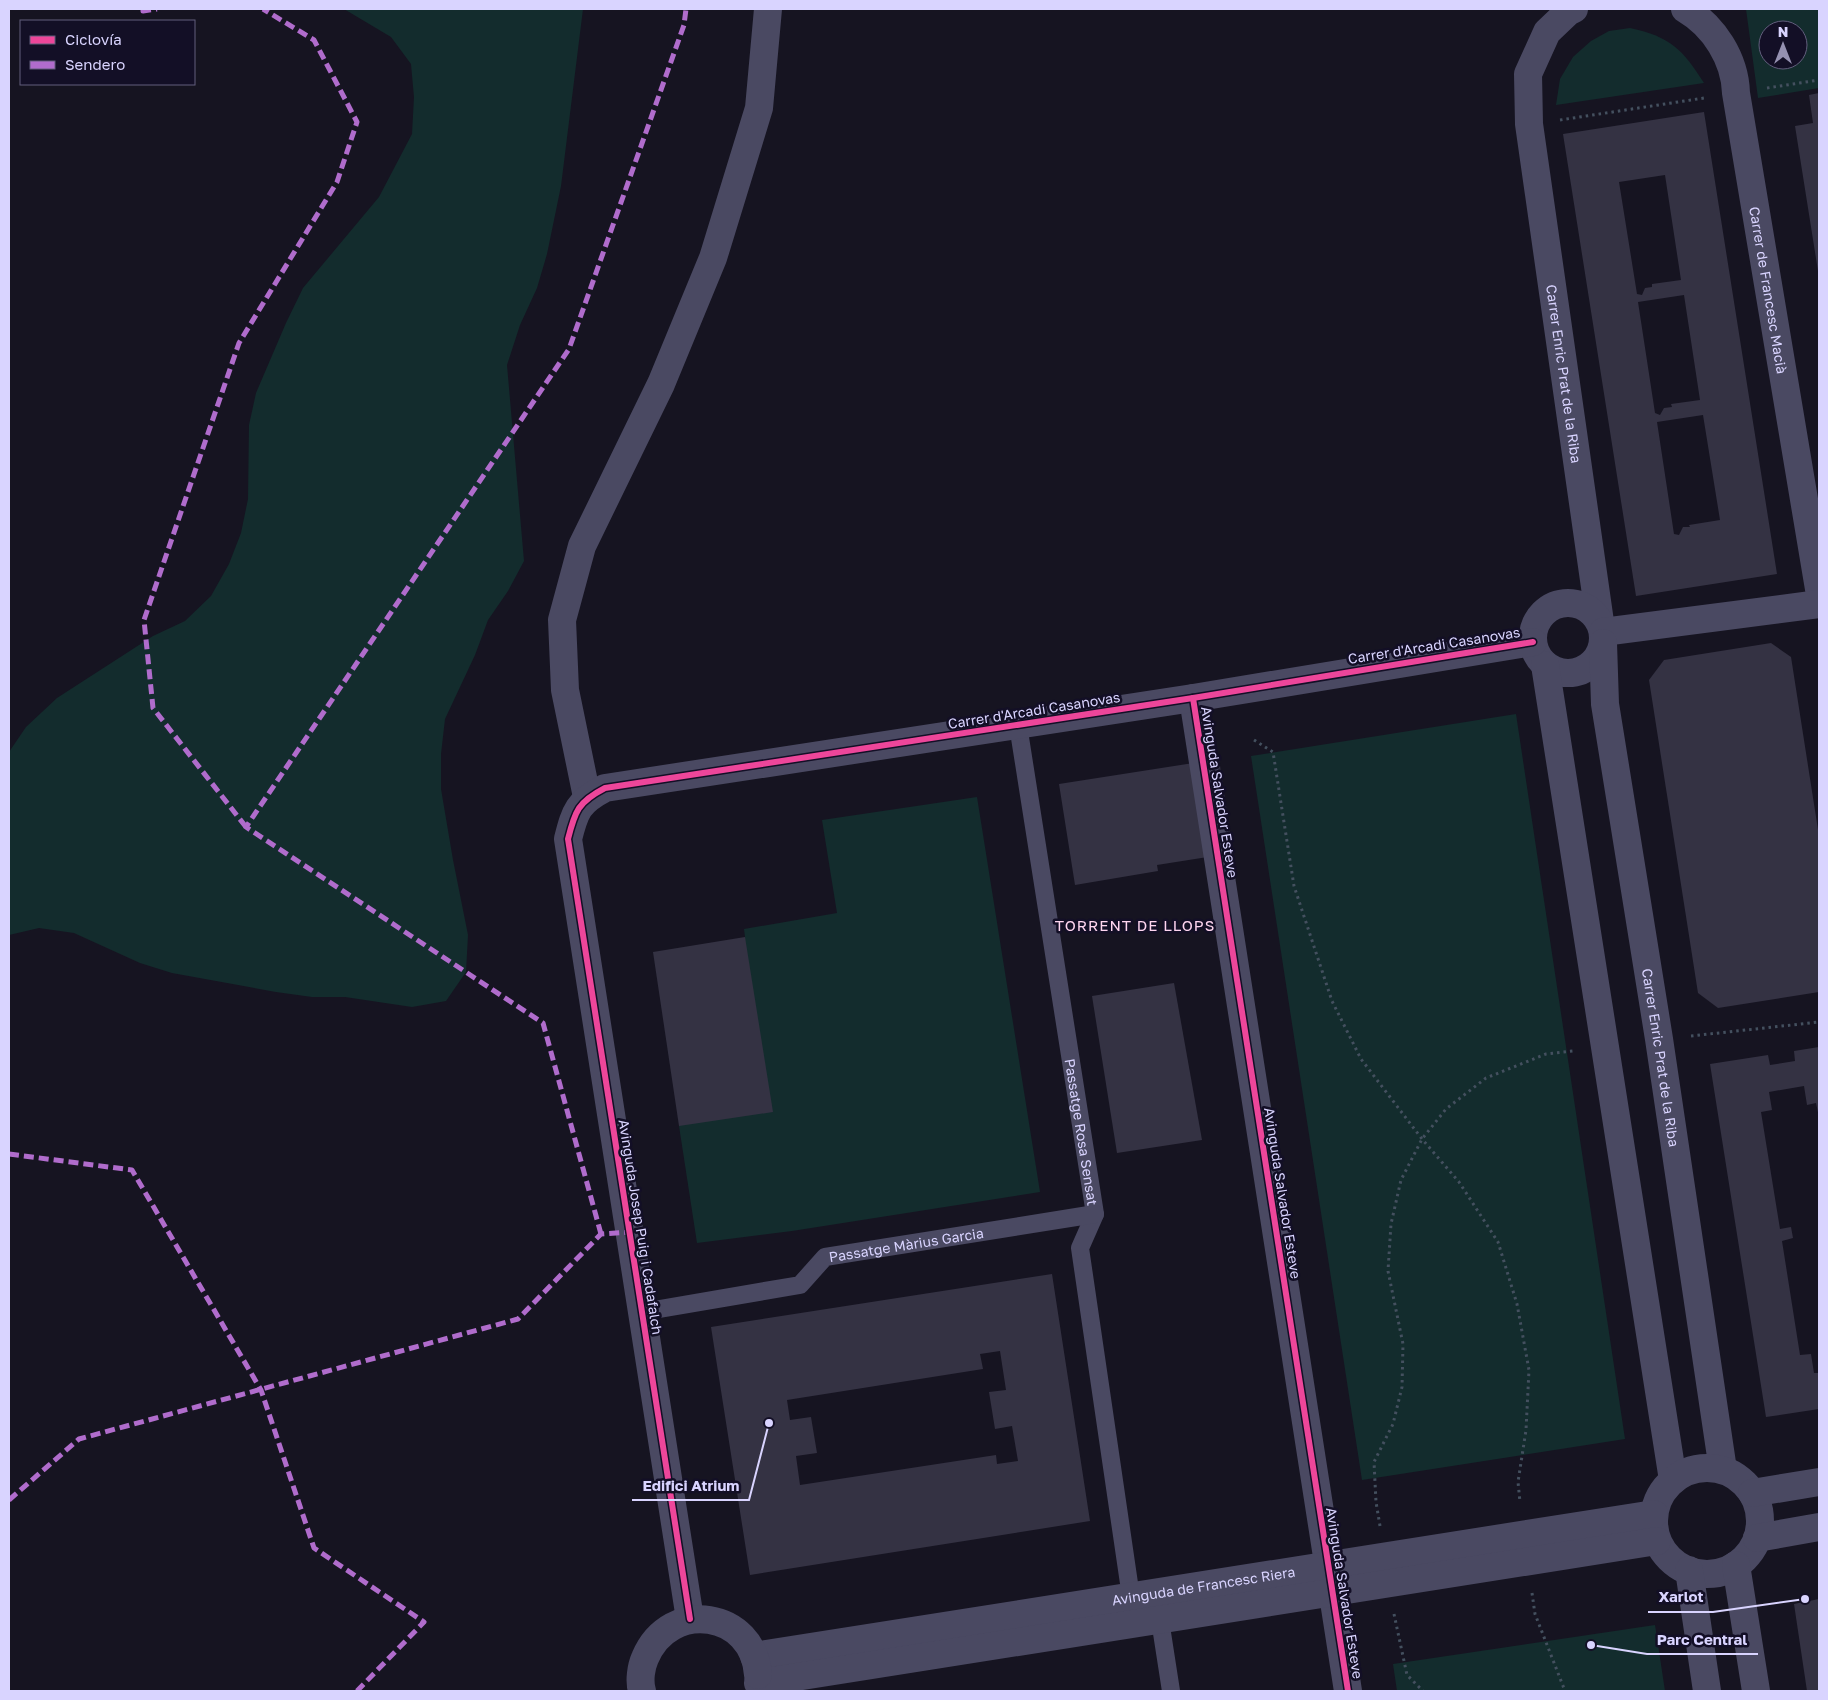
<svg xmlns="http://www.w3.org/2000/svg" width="1828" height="1700" font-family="'Golos Text',sans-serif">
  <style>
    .green { fill: #132c2d; fill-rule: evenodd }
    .building { fill: #343243; fill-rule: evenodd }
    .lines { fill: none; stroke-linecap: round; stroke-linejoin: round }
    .path { stroke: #44505f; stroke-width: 3; stroke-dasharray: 2.5 4; stroke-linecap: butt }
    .service { stroke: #4a4962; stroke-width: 18 }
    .minor { stroke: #4a4962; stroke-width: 28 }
    .quiet { stroke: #b06ccc; stroke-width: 5; stroke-dasharray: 10 5; stroke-linecap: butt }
    .cycleway-casing { stroke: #130f26; stroke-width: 9 }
    .cycleway { stroke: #ed469a; stroke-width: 6 }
    .labels { text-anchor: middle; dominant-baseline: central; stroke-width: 5; stroke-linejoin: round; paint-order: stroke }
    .street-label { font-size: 14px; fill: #d9d4ff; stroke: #130f26 }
    .neighbourhood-label { font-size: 15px; letter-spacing: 1px; fill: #ffd6f0; stroke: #130f26 }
    .leader { fill: none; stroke: #d9d4ff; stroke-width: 2 }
    .callout-dot { fill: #d9d4ff; stroke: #130f26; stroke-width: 2 }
    .callout-label { font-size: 15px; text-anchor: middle; font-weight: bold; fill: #d9d4ff; stroke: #130f26; stroke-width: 5; stroke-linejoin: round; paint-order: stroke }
  </style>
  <rect width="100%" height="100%" fill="#161421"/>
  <g class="green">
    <polygon points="344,9 583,9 561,186 547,254 537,288 520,325 507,365 524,561 508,591 488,620 475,655 445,719 441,754 441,789 453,860 468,935 466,972 446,1001 412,1007 345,997 312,997 276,992 172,973 140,963 74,933 39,928 9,935 9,752 26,727 57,698 153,636 185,621 211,596 229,564 241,533 248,499 249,425 256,393 286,323 303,288 379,197 412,134 414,97 411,64 391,37"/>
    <path d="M 1746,9 L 1819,9 L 1819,88 L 1758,98 ZM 1768,30 L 1798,30 L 1798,60 L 1768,60 Z"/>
    <path d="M 1630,28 C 1671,37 1682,49 1704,83 L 1556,105 L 1560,79 L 1573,57 L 1591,41 L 1609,31 Z"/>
    <polygon points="1516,714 1625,1439 1362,1480 1251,756"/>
    <polygon points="977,797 1040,1192 792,1231 697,1243 679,1126 745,937 744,929 837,913 822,820"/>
    <polygon points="1655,1625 1665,1691 1397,1691 1393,1664"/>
  </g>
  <g class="building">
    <polygon points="1819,93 1819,271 1818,271 1795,126 1813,123 1809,95"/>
    <path d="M 1704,112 L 1777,574 L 1636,596 L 1563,134 ZM 1665,175 L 1681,280 L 1652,284 L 1652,287 L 1645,288 L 1642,295 L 1637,294 L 1619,182 ZM 1684,295 L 1700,400 L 1671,404 L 1672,407 L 1664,408 L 1660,415 L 1655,413 L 1638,302 ZM 1703,415 L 1720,520 L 1689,525 L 1690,527 L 1683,527 L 1679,535 L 1674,534 L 1657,422 Z"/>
    <polygon points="1771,643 1791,657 1819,836 1819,992 1718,1008 1698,993 1649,680 1664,660"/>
    <polygon points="1219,759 1233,853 1157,865 1158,871 1075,885 1059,784"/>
    <polygon points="745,937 773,1112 679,1126 653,952"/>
    <polygon points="1174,983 1202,1140 1117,1153 1092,996"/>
    <polygon points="1819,1047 1819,1117 1816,1103 1807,1105 1804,1086 1769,1092 1772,1110 1761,1112 1780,1229 1791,1227 1793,1238 1782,1241 1800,1355 1811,1354 1814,1373 1819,1373 1819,1409 1766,1417 1710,1064 1768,1055 1770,1065 1795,1061 1794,1051"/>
    <path d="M 1052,1274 L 1090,1521 L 750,1575 L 711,1327 ZM 1000,1351 L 1006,1390 L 989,1392 L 995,1429 L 1012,1426 L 1018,1461 L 997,1464 L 996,1455 L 800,1485 L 796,1456 L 817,1453 L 811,1417 L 790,1420 L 787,1400 L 983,1369 L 980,1354 Z"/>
    <polygon points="1819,1599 1819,1691 1807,1691 1794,1604"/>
  </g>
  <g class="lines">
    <g class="path">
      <polyline points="1767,88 1819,80"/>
      <polyline points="1560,120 1704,98"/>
      <polyline points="1254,740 1273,752 1294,886 1332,1001 1361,1059 1422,1139 1459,1182 1498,1242 1517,1304 1529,1370 1526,1430 1518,1482 1520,1502"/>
      <polyline points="1691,1036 1819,1022"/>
      <polyline points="1380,1526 1376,1502 1374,1462 1393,1424 1402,1387 1403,1344 1388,1271 1391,1224 1401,1180 1422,1139 1446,1109 1486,1078 1546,1054 1573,1051"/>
      <polyline points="1532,1593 1535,1614 1565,1691"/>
      <polyline points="1394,1614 1407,1675 1423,1691"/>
    </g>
    <g class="service">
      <path id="s1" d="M 1018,725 L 1095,1214 L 1080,1248 L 1131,1597"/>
      <path id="s2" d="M 642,1312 L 800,1285 L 825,1257 L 1095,1214"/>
      <polyline points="1160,1620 1171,1691"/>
    </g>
    <g class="minor">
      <path id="s3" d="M 1574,9 L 1568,12 L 1547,32 L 1528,74 L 1529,124 L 1600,622"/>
      <path id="s4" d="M 1685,9 C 1714,26 1735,59 1736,93 L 1819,589"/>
      <circle cx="1568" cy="638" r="35"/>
      <polyline points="1603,632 1819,604"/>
      <path id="s5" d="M 1603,643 L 1605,704 L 1659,1039 L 1723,1470"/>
      <polyline points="1545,665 1673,1480"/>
      <polyline points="1193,698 1348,1691"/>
      <polyline points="587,797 565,690 562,620 582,546 661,384 713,258 759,108 768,9"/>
      <circle cx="1707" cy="1521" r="53"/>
      <polyline points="1752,1493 1819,1482"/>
      <polyline points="1757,1538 1819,1527"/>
      <polyline points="1736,1565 1756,1691"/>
      <polyline points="1689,1570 1707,1691"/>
      <path d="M 690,1619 L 568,839 C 575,811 578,802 605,788 L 1193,698 L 1533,642"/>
      <path id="s6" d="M 754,1656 L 1654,1514"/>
      <polyline points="758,1683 1657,1541"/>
      <path d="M 642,1691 C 639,1681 641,1667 645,1658 C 670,1598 754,1611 758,1675"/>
    </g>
    <g class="quiet">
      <polyline points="143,9 143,11 157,9"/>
      <polyline points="246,827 153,708 144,620 239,343 337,182 357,122 314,40 263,9"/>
      <polyline points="9,1154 132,1170 261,1390 314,1548 424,1622 357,1691"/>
      <polyline points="601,1234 543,1023 246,827 569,349 684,25 686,9"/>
      <polyline points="9,1500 79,1439 518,1319 601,1234 630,1232"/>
    </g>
    <g class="cycleway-casing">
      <g id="cycleway">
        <polyline points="1193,698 1348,1691"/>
        <path d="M 690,1619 L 568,839 C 575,811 578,802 605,788 L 1193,698 L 1533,642"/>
      </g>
    </g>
    <use href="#cycleway" class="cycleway"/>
  </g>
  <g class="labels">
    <g class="street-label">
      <text stroke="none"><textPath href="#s4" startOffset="302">Carrer de Francesc Macià</textPath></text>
      <text stroke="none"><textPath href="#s3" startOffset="384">Carrer Enric Prat de la Riba</textPath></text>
      <text transform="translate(1434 645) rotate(-9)">Carrer d'Arcadi Casanovas</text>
      <text transform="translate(1034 710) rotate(-9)">Carrer d'Arcadi Casanovas</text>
      <text transform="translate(1220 792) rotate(81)">Avinguda Salvador Esteve</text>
      <text stroke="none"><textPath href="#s5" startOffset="419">Carrer Enric Prat de la Riba</textPath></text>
      <text stroke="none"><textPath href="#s1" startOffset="412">Passatge Rosa Sensat</textPath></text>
      <text transform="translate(1283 1193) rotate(81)">Avinguda Salvador Esteve</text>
      <text transform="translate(641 1227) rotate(81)">Avinguda Josep Puig i Cadafalch</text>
      <text stroke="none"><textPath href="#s2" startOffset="280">Passatge Màrius Garcia</textPath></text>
      <text stroke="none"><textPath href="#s6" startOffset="455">Avinguda de Francesc Riera</textPath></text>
      <text transform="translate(1345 1593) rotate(81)">Avinguda Salvador Esteve</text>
    </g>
    <g class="neighbourhood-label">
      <text x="1135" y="925">TORRENT DE LLOPS</text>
    </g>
  </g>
  <path class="leader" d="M769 1423L749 1500H632M1805 1599L1713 1612H1648M1591 1645L1647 1654H1758"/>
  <g class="callout-dot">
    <circle cx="769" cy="1423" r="5"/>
    <circle cx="1805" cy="1599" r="5"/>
    <circle cx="1591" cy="1645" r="5"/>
  </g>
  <g class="callout-label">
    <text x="691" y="1491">Edifici Atrium</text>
    <text x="1681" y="1602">Xarlot</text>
    <text x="1702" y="1645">Parc Central</text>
  </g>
  <rect width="1828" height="1700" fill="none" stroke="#d9d4ff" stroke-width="20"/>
  <rect x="20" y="20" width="175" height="65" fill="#130f26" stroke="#625e7d"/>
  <rect x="30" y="36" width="25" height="8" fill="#ed469a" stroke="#625e7d"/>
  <text x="65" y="45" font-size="15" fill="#d9d4ff">Ciclovía</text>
  <rect x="30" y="61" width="25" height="8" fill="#b06ccc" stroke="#625e7d"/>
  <text x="65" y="70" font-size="15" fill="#d9d4ff">Sendero</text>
  <g transform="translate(1783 45)"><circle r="24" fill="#130f26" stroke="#625e7d"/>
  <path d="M0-4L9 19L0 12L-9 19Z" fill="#9591b1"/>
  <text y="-8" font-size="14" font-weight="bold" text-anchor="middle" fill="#d9d4ff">N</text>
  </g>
</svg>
